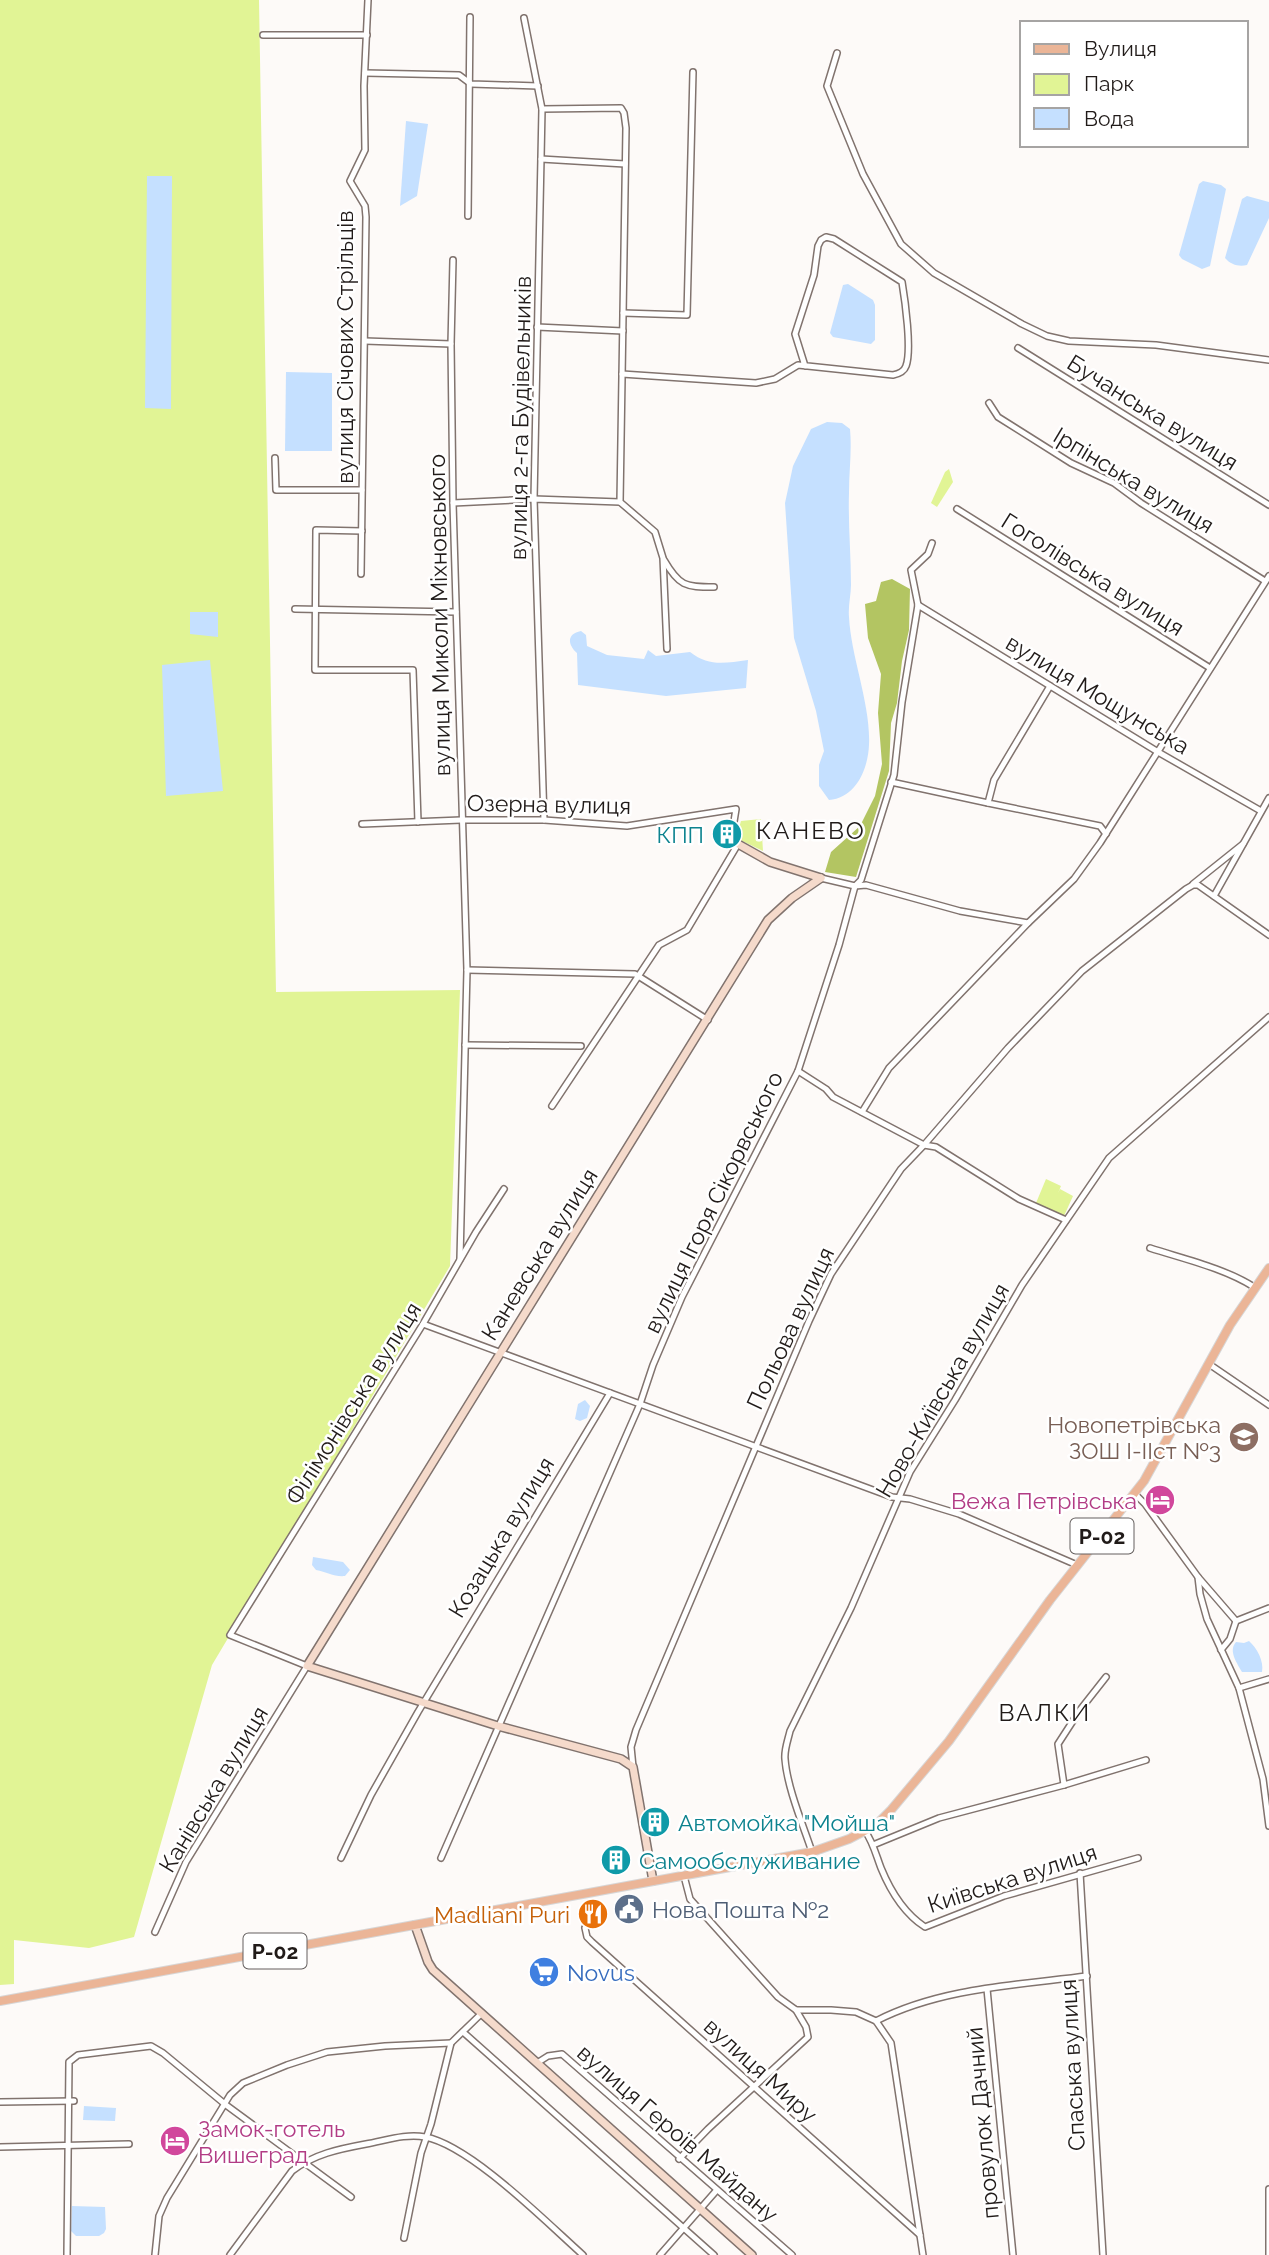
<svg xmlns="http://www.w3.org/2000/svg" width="1269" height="2255" font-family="Raleway,sans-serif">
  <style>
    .green { fill: #e1f495 }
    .forest { fill: #b3c562 }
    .water { fill: #c5e0ff }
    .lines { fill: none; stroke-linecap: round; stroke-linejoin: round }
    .street-casing { stroke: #81736e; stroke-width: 8 }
    .secondary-casing { stroke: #81736e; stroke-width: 10 }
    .primary-casing { stroke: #d7d6d6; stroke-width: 10 }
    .street { stroke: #fff; stroke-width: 5 }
    .secondary { stroke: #f5dacb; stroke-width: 7 }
    .primary { stroke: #ebb597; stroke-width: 8 }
    .labels { text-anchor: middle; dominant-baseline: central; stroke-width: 5; stroke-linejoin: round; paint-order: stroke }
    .shield { fill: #fff; stroke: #645f5e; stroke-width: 2 }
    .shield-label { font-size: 21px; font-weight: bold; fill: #211b19 }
    .street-label { font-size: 23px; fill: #211b19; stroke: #fff }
    .culture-label { font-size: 23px; fill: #0d838f; stroke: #fff; text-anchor: start }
    .education-label { font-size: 23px; fill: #785e54; stroke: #fff; text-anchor: end }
    .hotel-label { font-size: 23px; fill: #b23c85; stroke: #fff; text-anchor: end }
    .service-label { font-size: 23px; fill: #4e5e75; stroke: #fff; text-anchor: start }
    .food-label { font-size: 23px; fill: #c56008; stroke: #fff; text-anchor: end }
    .shop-label { font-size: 23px; fill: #366cbe; stroke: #fff; text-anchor: start }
    .neighbourhood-label { font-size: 24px; letter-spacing: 2px; fill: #211b19; stroke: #fff }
  </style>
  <rect width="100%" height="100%" fill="#fdfaf8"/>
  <g class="green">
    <polygon points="0,0 259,0 276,992 460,990 450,1266 212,1665 134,1937 89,1948 14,1940 14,1984 0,1985"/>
    <polygon points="949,469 953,482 937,507 931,503 945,472"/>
    <polygon points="761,819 763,851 736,838 741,821"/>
    <polygon points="1046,1179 1061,1186 1058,1193 1060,1189 1073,1196 1064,1216 1036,1203"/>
  </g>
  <polygon class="forest" points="892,579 910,589 909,630 902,661 897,703 891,723 889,771 856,877 825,872 831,852 860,826 875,796 882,764 878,713 881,674 868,638 865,604 876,601 881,582"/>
  <g class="water">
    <polygon points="406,121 428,124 417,196 400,206"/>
    <polygon points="147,176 172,176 171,409 145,408"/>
    <polygon points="1203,181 1221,185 1226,189 1210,266 1202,269 1182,259 1179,255 1199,184"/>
    <path d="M 1247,196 L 1269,202 L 1269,218 L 1247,265 C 1239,267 1231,265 1225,258 L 1242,199 Z"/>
    <polygon points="848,284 873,300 875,305 875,340 871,344 833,337 830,333 843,285"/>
    <polygon points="286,372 332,373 332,451 285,451"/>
    <path d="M 827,422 L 842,423 L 850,429 C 852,451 849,471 849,493 C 848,524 851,554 851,585 C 851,595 848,606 849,617 C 851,657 871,705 869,745 C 868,769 856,798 829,800 L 819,786 L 819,765 L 824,751 L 816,711 L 794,638 L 785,503 L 793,466 L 811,429 Z"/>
    <polygon points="190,612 218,612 218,637 190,634"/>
    <path d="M 581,631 L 586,635 L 587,646 L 607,655 L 644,659 L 648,650 L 656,656 L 690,652 C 709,667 725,663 748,660 L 746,688 L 666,696 L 578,685 L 577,653 C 568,645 566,634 581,631 Z"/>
    <polygon points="210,660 223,791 166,796 162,665"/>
    <polygon points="585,1400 590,1406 587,1418 580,1421 575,1419 578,1404"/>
    <path d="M 313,1557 L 343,1562 L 350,1570 L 345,1576 C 334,1577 327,1572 316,1570 L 312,1565 Z"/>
    <path d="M 1249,1641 C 1257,1648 1264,1661 1262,1672 L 1242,1672 C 1237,1663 1228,1651 1236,1642 L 1244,1643 Z"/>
    <polygon points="84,2106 116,2108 115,2121 83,2120"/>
    <polygon points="72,2206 105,2207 106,2229 104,2233 99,2236 76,2236 71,2231"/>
  </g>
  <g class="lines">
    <g class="street-casing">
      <g id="street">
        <polyline points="524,18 542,109 534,499 544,820"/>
        <polyline points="263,35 367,35"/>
        <polyline points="837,53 827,86 863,174 901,244 934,273 1022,324 1047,336 1069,341 1156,345 1269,360"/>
        <polyline points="365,73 459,75 471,84 538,86"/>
        <polyline points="542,109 621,108 624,113 626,128 620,502 655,532 663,558 667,649"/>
        <polyline points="541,159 625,164"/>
        <polyline points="468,216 470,17"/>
        <polyline points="453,260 451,344 453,503 467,970 460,1259"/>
        <polyline points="623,313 687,315 693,72"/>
        <polyline points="537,327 623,331"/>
        <polyline points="365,341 451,344"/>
        <polyline points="1018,348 1269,505"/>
        <path d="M 622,374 L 756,383 L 775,379 L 798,365 L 893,375 C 898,374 904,372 906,366 C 912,350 905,300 902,282 L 834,239 L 826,237 L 821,240 L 818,246 L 814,275 L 795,334 L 805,366"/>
        <polyline points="989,403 998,417 1071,463 1114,483 1141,503 1265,581"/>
        <polyline points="275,458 276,490 362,490"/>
        <polyline points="453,503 534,499 620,502"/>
        <polyline points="957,509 1210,668"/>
        <polyline points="362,531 316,530 315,670 413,670 418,822"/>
        <path d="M 664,560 C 679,586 685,587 714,587"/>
        <polyline points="361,574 366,217 365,206 350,181 365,150 364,86 368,0"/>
        <polyline points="918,605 1158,752 1261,811"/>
        <polyline points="295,609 456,612"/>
        <polyline points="1050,686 994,780 988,803 1100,826 1106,834"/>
        <polyline points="891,782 988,803"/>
        <polyline points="362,824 461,820 544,820 627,826 736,809 731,840 738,844 687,930 659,945 552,1106"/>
        <polyline points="821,878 855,886 866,885 960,911 1028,923 1074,879 1100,843 1269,576"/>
        <polyline points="1193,884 1243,844"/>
        <polyline points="1214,896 1269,798"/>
        <polyline points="467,970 635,974 708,1020"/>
        <polyline points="465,1045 581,1046"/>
        <polyline points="798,1071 826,1089 833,1097 924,1145 936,1147 1019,1199 1066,1220"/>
        <polyline points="862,1112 889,1068 1028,923"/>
        <path d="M 1150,1248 C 1184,1259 1224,1268 1254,1287"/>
        <polyline points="423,1324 892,1497 910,1499 959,1514 1077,1565"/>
        <polyline points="1209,1364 1269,1405"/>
        <polyline points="1135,1494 1145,1504 1198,1577 1200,1594 1207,1619 1239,1688 1263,1779 1269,1826"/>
        <polyline points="1198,1577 1236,1621"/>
        <polyline points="1236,1621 1269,1608"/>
        <polyline points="1221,1650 1230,1639 1236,1621"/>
        <polyline points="1239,1688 1269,1679"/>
        <polyline points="633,1767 631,1747 636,1730 809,1321 831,1274 901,1169 924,1145 1008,1048 1082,971 1186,889 1193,885 1198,885 1269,935"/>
        <polyline points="1064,1785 1058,1744 1080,1710 1106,1677"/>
        <path d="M 865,1831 C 873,1842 876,1855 881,1868 C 890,1890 905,1914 925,1927 L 1004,1896 L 1138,1858"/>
        <polyline points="873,1845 939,1818 1064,1785 1146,1760"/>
        <path d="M 812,1852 C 803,1825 787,1787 785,1759 C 784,1750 788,1740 790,1731 L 851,1608 L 910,1472 L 955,1400 L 1022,1285 L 1109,1158 L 1269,1017"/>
        <polyline points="341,1858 371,1795 418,1712 610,1393"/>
        <polyline points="441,1858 640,1404 653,1365 682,1297 798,1071 839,945 855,886 861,880 894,775 902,702 918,605 911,570 928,554 932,543"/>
        <polyline points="1080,1873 1103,2255"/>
        <polyline points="684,1876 690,1899 778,1997 796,2010 831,2010 856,2012 876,2021 891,2043 923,2255"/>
        <polyline points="585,1928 587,1937 592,1942 920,2235"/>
        <polyline points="155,1932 186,1862 307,1666 230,1635 423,1324 476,1232 504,1189"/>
        <polyline points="987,1989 1013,2255"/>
        <path d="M 876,2021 C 940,1988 1017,1985 1087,1976"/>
        <polyline points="463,2032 714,2255"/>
        <polyline points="537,2063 548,2056 562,2054 792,2255"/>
        <polyline points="0,2102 74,2101"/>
        <polyline points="0,2147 129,2144"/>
        <polyline points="679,2159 708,2129 808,2037 806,2027 796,2010"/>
        <polyline points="404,2238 421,2153 431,2124 451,2043 482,2013"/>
        <polyline points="67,2255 69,2062 78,2055 151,2046 163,2053 226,2105 351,2197"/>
        <polyline points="155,2255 159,2216 167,2198 230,2095 243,2083 287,2065 327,2052 385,2046 451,2043"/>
        <path d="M 230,2255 L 292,2171 C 314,2154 339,2149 366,2144 C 384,2141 406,2133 425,2137 C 470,2145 547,2223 583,2255"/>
        <polyline points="660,2255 716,2191"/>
        <polyline points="1269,2255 1269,2189"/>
      </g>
    </g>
    <g class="secondary-casing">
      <g id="secondary">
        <polyline points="738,844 770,862 821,878"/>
        <polyline points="653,1881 633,1767 621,1759 498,1726 307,1666 768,920 792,898 821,878"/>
        <polyline points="415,1925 428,1962 433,1970 752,2255"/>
      </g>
    </g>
    <g class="primary-casing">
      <polyline id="primary" points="0,2001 812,1852 849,1839 876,1825 891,1810 949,1741 1050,1600 1144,1481 1230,1325 1269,1268"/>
    </g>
    <use href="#street" class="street"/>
    <use href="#secondary" class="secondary"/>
    <use href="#primary" class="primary"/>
  </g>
  <defs>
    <g id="building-disc" transform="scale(1.575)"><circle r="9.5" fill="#0f9aa8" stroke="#fff"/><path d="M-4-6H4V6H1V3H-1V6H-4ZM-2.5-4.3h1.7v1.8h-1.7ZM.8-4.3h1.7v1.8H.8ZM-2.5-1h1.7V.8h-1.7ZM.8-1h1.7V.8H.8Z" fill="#fff"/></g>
    <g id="school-disc" transform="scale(1.575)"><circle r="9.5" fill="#8d6e63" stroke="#fff"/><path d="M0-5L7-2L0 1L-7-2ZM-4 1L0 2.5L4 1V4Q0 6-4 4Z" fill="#fff"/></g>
    <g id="hotel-disc" transform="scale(1.575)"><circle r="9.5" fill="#d1479c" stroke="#fff"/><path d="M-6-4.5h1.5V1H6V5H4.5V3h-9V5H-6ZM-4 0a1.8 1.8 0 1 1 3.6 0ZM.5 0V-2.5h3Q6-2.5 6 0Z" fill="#fff"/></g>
    <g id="civic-disc" transform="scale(1.575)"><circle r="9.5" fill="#5c6f8a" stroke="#fff"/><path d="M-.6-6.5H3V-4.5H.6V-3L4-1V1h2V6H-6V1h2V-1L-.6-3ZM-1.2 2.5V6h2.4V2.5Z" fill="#fff"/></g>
    <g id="restaurant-disc" transform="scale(1.575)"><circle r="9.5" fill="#e8710a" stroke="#fff"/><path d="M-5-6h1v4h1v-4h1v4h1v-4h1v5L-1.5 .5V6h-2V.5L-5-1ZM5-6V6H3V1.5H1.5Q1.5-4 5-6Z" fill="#fff"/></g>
    <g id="supermarket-disc" transform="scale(1.575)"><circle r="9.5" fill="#3f7fe0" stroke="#fff"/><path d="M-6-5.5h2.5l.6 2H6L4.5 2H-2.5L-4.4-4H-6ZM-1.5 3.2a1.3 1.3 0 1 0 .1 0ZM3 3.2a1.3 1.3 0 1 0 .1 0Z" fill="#fff"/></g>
  </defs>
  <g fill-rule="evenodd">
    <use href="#building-disc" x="727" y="834"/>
    <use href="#school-disc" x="1244" y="1437"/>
    <use href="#hotel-disc" x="1160" y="1500"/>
    <use href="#building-disc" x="655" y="1822"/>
    <use href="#building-disc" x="616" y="1860"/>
    <use href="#civic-disc" x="629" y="1909"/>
    <use href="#restaurant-disc" x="593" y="1914"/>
    <use href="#supermarket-disc" x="544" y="1972"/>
    <use href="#hotel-disc" x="175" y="2141"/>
  </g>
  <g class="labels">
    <g class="shield">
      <rect x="1070.5" y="1518.5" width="63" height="35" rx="5"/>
      <rect x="243.5" y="1933.5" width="63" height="35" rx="5"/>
    </g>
    <g class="shield-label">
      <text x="1102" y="1536">Р-02</text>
      <text x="275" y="1951">Р-02</text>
    </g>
    <g class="street-label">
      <text transform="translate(344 347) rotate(-90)">вулиця Січових Стрільців</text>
      <text transform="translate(1153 412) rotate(32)">Бучанська вулиця</text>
      <text transform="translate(520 418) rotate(-89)">вулиця 2-га Будівельників</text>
      <text transform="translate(1134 480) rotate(31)">Ірпінська вулиця</text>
      <text transform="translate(1093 574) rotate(32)">Гоголівська вулиця</text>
      <text transform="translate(439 615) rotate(-91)">вулиця Миколи Міхновського</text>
      <text transform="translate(1098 694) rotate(31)">вулиця Мощунська</text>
      <text transform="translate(549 804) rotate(1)">Озерна вулиця</text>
      <text transform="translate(713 1202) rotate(-64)">вулиця Ігоря Сікорвського</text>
      <text transform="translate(539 1254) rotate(-58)">Каневська вулиця</text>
      <text transform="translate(790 1328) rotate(-65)">Польова вулиця</text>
      <text transform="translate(942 1390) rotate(-60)">Ново-Київська вулиця</text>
      <text transform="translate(353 1403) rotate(-58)">Філімонівська вулиця</text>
      <text transform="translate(501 1537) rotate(-59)">Козацька вулиця</text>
      <text transform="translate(213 1789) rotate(-59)">Канівська вулиця</text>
      <text transform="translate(1012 1878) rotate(-18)">Київська вулиця</text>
      <text transform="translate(1072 2065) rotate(-93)">Спаська вулиця</text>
      <text transform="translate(761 2070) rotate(42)">вулиця Миру</text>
      <text transform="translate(982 2123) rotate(-95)">провулок Дачний</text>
      <text transform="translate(678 2133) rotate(41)">вулиця Героїв Майдану</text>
    </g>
    <g class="culture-label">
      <text x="704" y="834" text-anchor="end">КПП</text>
      <text x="678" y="1822">Автомойка "Мойша"</text>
      <text x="639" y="1860">Самообслуживание</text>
    </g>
    <g class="education-label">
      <text x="1221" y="1424">Новопетрівська<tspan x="1221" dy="26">ЗОШ I-IIст №3</tspan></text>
    </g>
    <g class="hotel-label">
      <text x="1137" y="1500">Вежа Петрівська</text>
      <text x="198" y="2128" text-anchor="start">Замок-готель<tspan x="198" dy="26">Вишеград</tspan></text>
    </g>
    <g class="service-label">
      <text x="652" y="1909">Нова Пошта №2</text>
    </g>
    <g class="food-label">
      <text x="570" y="1914">Madliani Puri</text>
    </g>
    <g class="shop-label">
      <text x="567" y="1972">Novus</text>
    </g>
    <g class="neighbourhood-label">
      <text x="811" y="830">КАНЕВО</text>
      <text x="1045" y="1712">ВАЛКИ</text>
    </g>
  </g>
  <rect x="1020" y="21" width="228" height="126" fill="#ffffff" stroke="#a6a4a3" stroke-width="2"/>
  <rect x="1034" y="44" width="35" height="10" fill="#ebb597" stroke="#a6a4a3" stroke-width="2"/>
  <text x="1084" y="56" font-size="21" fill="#211b19">Вулиця</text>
  <rect x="1034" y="74" width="35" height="21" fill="#e1f495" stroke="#a6a4a3" stroke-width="2"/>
  <text x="1084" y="91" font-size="21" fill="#211b19">Парк</text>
  <rect x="1034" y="108" width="35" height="21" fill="#c5e0ff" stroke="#a6a4a3" stroke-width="2"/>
  <text x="1084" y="126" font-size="21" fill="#211b19">Вода</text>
</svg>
